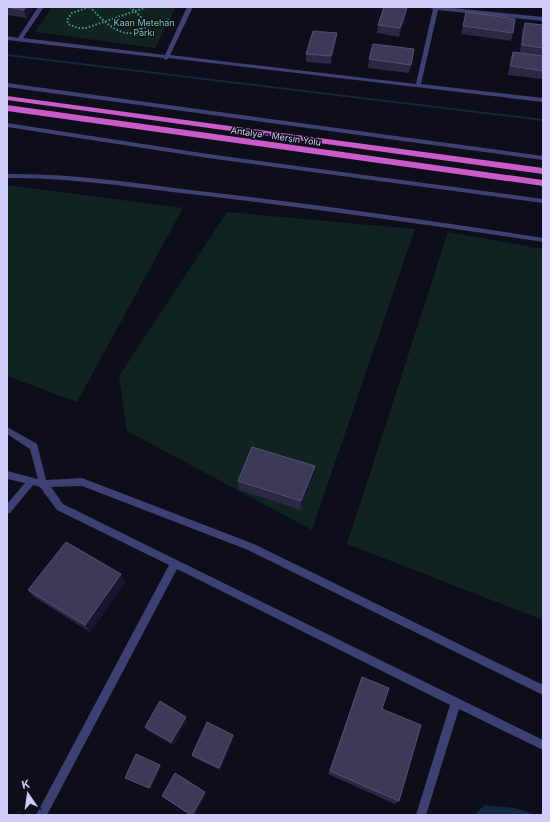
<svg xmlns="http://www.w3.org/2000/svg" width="550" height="822" font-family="Inter,sans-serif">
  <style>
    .green { fill: #112320 }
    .water { fill: #13273d }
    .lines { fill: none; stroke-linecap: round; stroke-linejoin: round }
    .stream { fill: #13273d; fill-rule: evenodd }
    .path { stroke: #3b9d8f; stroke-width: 2; stroke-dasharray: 1.5 2; stroke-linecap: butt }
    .minor { fill: #3e4073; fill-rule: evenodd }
    .tertiary { fill: #3e4073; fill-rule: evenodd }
    .trunk { fill: #ca5cca; fill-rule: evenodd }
    .wall { fill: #2b2745 }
    .shaded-wall { fill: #18152c }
    .building { fill: #3d3959; stroke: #545072 }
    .labels { text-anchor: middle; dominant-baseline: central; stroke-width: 3; stroke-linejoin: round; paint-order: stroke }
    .far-park-label { font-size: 9px; fill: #63cdaa; stroke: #0e0d1a }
    .far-street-label { font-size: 9px; fill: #ceccf8; stroke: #0e0d1a }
  </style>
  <rect width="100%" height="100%" fill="#0e0d1a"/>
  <g class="green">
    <polygon points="52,7 176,7 155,48 35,32"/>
    <polygon points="7,185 183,208 77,402 7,376"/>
    <polygon points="227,212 415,229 312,530 127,431 119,376"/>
    <polygon points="448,232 543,249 543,620 347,544"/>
  </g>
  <polygon class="water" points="485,805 515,808 535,815 474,815"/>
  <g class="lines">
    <polygon class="stream" points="7,54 543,119 543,121 7,56"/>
    <g class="path">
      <polyline points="89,7 72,13 67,20 68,24 78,28 86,28 147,7"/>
      <path d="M 90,7 C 101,19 130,49 144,23 L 142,18 L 130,7"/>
      <polyline points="141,29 171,19"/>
    </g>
    <g class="minor">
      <polygon points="38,7 44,7 23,38 165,55 187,7 193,7 170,55 416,84 433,9 425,7 443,7 543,17 543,21 438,10 421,84 543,98 543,102 169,58 166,60 163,58 7,40 7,36 18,38"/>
      <path d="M 7,174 C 71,173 135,183 199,191 C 314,204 429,220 543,238 L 543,242 C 429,225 314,209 199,195 C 135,188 71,177 7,178 Z"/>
      <polygon points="7,427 37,444 46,480 82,478 254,544 543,685 543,695 248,550 82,486 51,487 63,504 543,740 543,750 459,709 426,815 416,815 450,705 177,569 47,815 36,815 169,565 57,510 40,487 33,485 10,513 7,514 7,504 25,483 7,479 7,471 38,479 30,449 7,434"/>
    </g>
    <g class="tertiary">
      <polygon points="7,83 543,156 543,160 7,87"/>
      <polygon points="7,123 208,154 543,199 543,203 208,158 7,127"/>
    </g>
    <g class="trunk">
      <polygon points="7,96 543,168 543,174 7,100"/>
      <polygon points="7,105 543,180 543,186 7,111"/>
    </g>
  </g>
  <g class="wall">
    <polygon points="7,7 33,9 26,18 7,15"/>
    <polygon points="466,12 513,33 511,41 461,34"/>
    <polygon points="406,16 399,37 377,33 378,25"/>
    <polygon points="525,23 543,25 543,79 508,75 510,60 513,52 520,53 522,31"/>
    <polygon points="337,33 336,41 331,64 306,62 306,54"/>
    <polygon points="413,57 409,73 368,68 369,59"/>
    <polygon points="314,475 301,510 239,490 238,481"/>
    <polygon points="125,582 90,632 34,597 28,590"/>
    <polygon points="360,683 399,801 395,804 328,774"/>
    <polygon points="187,720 173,745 147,730 145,727"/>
    <polygon points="233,735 234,738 220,770 193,757 192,755"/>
    <polygon points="160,765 161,766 151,789 125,778"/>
    <polygon points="206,794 195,815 190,815 162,796"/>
  </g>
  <g class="shaded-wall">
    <polygon points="26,7 32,7 33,9 26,18 24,10"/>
    <polygon points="407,8 406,16 399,37 400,28"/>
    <polygon points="337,33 336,41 331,64 331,56"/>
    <polygon points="315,466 314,475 301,510 301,501"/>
    <polygon points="121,574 125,582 90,632 85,625"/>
    <polygon points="186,717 187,720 173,745 171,742"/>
    <polygon points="233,735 234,738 220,770 219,768"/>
    <polygon points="160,765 161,766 151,789 149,788"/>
    <polygon points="205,792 206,794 195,815 192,815"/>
  </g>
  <g class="building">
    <polygon points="7,7 26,7 24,10"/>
    <polygon points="384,7 407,8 400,28 378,25"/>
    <polygon points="466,12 515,19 513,33 463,26"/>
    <polygon points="525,23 543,25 543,48 522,45"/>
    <polygon points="313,31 337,33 331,56 306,54"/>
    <polygon points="373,44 414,49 411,65 369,59"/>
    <polygon points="513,52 543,56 543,71 511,66"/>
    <polygon points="252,447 315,466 301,501 238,481"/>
    <polygon points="66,542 121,574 85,625 28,590"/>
    <polygon points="362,677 389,688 382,709 421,725 399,801 330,771"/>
    <polygon points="160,701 186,717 171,742 145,727"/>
    <polygon points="207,722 233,735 219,768 192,755"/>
    <polygon points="136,754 160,765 149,788 125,778"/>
    <polygon points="175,773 205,792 192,815 191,815 162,796"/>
  </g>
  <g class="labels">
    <g class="far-park-label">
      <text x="144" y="22">Kaan Metehan<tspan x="144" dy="10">Parkı</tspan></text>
    </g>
    <g class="far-street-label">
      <text transform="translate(276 136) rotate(8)">Antalya - Mersin Yolu</text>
    </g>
  </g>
  <rect width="550" height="822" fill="none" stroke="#ceccf8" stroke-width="16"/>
  <g transform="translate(28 794) rotate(347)" stroke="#0e0d1a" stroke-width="3" paint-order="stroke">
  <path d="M0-3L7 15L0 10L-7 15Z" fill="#ceccf8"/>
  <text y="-6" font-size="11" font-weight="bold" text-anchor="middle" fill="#ceccf8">K</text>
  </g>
</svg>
